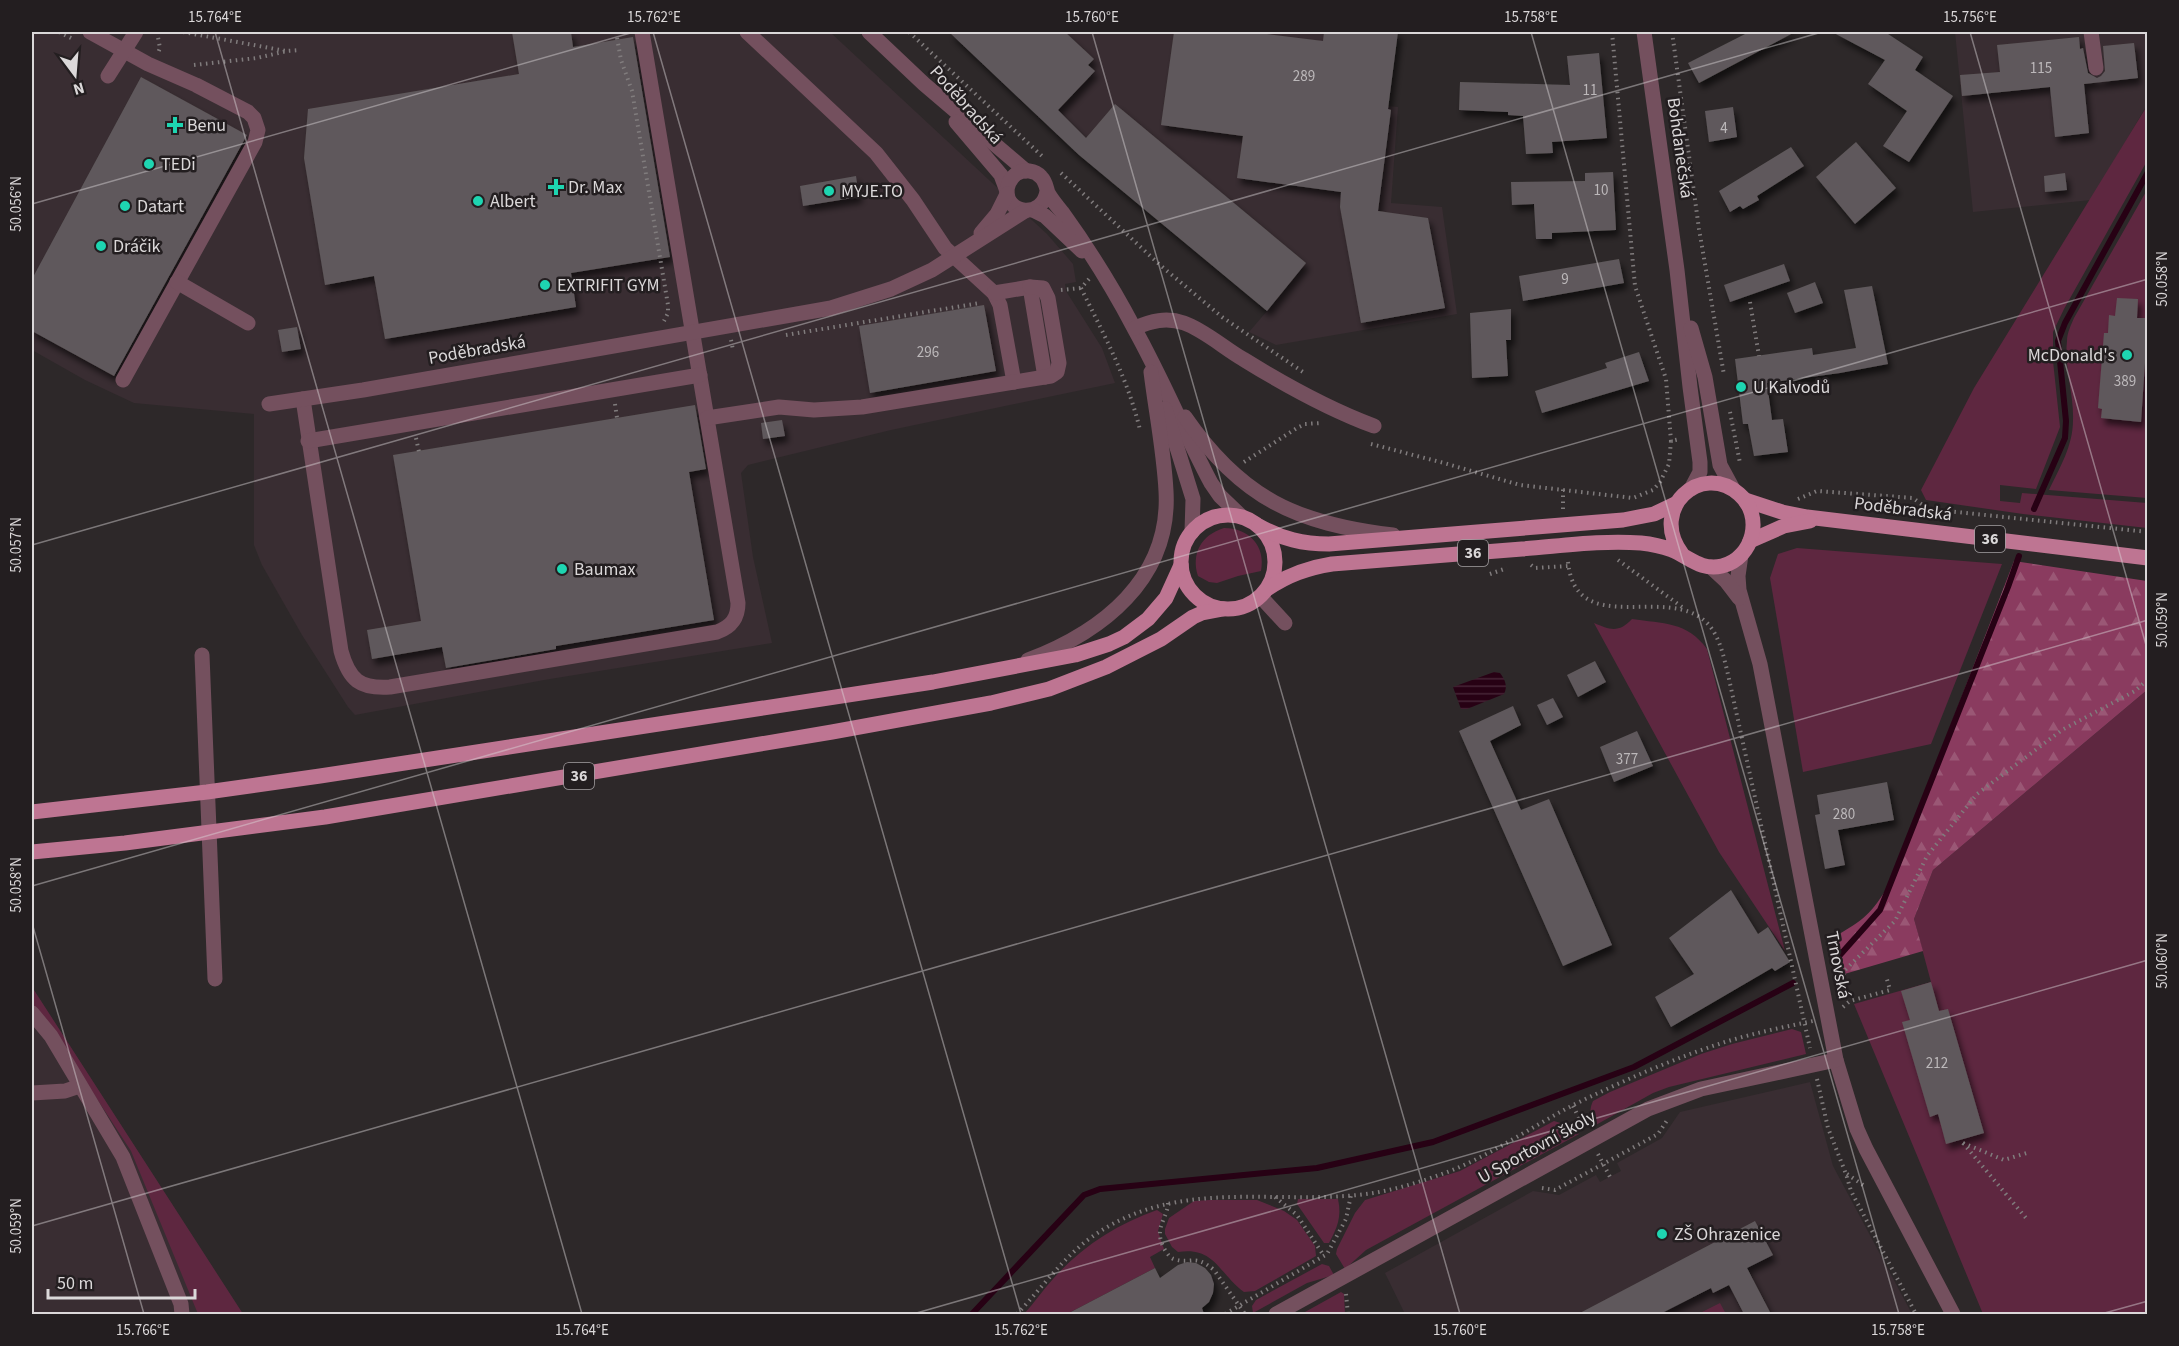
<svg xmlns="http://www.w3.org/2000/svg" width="2179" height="1346" font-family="'Source Sans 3',sans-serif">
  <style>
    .built { fill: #392d32 }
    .green { fill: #5e2740 }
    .forest { fill: url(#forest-firs) }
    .water { fill: url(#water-rules) }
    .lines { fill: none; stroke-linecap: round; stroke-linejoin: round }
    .stream { stroke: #270114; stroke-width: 6 }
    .building { fill: #5f595b; filter: url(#shadow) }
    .path { stroke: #807c7d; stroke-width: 4; stroke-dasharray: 1.5 4.5; stroke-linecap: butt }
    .minor { stroke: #74505e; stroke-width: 15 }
    .major { stroke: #be7592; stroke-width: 15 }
    .ticks { fill: none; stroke: #dbd8d9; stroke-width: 1.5; stroke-opacity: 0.45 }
    .poi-dot { fill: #1ed5b1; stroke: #231e20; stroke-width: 2 }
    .labels { text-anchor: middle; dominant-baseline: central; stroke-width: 5; stroke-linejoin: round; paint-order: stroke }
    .number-label { font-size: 15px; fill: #bcb8ba }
    .shield { fill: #231e20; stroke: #a4a0a2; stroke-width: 1.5 }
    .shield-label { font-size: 16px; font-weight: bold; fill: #dbd8d9 }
    .street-label { font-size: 18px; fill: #dbd8d9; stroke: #231e20 }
    .poi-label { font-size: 18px; fill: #dbd8d9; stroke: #231e20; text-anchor: start }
    .neatline { fill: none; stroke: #dbd8d9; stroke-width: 2 }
    .ticks-label { font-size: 15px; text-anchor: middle; fill: #dbd8d9 }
  </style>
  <defs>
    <pattern id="forest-firs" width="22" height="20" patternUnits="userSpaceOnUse" patternTransform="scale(1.5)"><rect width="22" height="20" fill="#8a3b5f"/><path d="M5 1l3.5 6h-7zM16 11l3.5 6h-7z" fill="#9a5775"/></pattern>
    <pattern id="water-rules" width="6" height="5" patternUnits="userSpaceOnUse" patternTransform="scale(1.5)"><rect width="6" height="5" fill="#270114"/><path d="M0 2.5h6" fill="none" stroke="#462536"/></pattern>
    <filter id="shadow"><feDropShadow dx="3.5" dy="6" stdDeviation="3" flood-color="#0009"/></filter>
  </defs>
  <rect width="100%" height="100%" fill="#2d2829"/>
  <g class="built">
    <polygon points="32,32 830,32 1047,234 1073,264 1076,282 1065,284 1066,291 1102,348 1115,383 891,430 748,465 741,473 753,557 772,643 544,680 355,715 348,707 302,635 262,565 254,545 254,414 134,403 85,380 32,350"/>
    <polygon points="949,32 1398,32 1388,106 1398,107 1391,203 1442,207 1457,314 1276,345 1249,332 1267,311 1076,152"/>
    <polygon points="1955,32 2147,32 2147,105 2091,200 1973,212"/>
    <polygon points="32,987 243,1314 32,1314"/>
    <polygon points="1810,1082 1833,1166 1912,1314 1405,1314 1385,1273 1533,1191 1559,1195 1596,1175 1600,1182 1621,1171 1617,1163 1662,1138 1680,1112"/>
  </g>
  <g class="green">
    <polygon points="2147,106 2147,161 2064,309 2053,332 2053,361 2060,427 2036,489 2000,485 2000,501 2020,503 2022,493 2147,503 2147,528 2023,514 1926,500 1921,490 1974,388"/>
    <path d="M 2147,190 L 2147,498 L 2049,490 C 2060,467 2073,446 2073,420 C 2074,394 2064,367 2067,341 C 2067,333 2071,325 2074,318 Z"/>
    <path d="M 1224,528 C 1249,528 1266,546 1261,571 L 1238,576 L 1217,583 L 1209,582 L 1198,576 C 1191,554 1201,535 1224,528 Z"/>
    <polygon points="1797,548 2002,564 1931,744 1803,772 1770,578 1778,554"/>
    <path d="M 1632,619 C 1663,624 1687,621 1707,649 L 1785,951 L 1719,852 L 1594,623 C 1610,630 1619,633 1632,619 Z"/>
    <polygon points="2147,690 2147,1312 2136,1314 1983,1314 1854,1004 1931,982 1914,919 1933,870"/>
    <polygon points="32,987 243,1314 198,1314 131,1151 44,1018 32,1005"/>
    <path d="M 1792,1029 L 1801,1032 L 1806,1054 L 1669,1087 L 1653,1093 L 1594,1126 C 1590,1117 1589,1109 1593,1101 L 1610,1092 L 1701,1054 L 1732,1044 Z"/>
    <polygon points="1554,1121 1570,1126 1579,1134 1366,1250 1345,1269 1336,1254 1337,1249 1355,1213 1365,1200 1460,1171"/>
    <path d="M 1298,1199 L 1338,1199 C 1342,1217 1337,1228 1329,1243 L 1324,1243 L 1297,1204 Z"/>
    <path d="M 1209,1200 L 1257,1200 L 1284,1211 L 1297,1220 L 1315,1246 L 1316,1256 L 1255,1291 L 1244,1292 C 1219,1274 1215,1246 1178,1252 L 1172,1247 L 1165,1234 L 1165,1229 L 1169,1218 L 1194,1201 Z"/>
    <path d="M 1157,1210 L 1163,1214 L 1158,1231 L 1164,1249 L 1150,1257 L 1155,1268 L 1067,1314 L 1024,1314 C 1034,1303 1043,1290 1053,1279 C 1081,1247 1117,1224 1157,1210 Z"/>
    <polygon points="1322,1264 1329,1266 1334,1275 1307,1283 1253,1313 1252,1306 1256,1300"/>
    <polygon points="1341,1292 1344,1294 1345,1314 1306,1314 1305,1312"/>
    <polygon points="1720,1303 1726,1314 1698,1314"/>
  </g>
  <path class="forest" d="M 2014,561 L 2147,581 L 2147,690 L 1933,870 L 1914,919 L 1923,951 L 1841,975 L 1834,937 C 1864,920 1871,914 1889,885 Z"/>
  <path class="water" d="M 1494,672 L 1500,673 C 1505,680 1508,686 1504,694 L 1467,709 L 1461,709 L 1453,687 Z"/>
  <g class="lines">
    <g class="stream">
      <polyline points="2034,509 2065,438 2066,421 2058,341 2065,323 2148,172"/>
      <polyline points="1840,955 1880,910 2008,587 2019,556"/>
      <polyline points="972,1314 1084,1195 1100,1189 1317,1168 1433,1142 1634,1067 1793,983"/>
    </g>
  </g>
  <g class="building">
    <polygon points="512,32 571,32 573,47 633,37 670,257 571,273 576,307 385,339 374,276 325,285 304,158 308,109 519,74"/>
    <polygon points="949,32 1065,32 1094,59 1088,65 1095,71 1058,110 1086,138 1115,104 1306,263 1267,311 1079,155"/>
    <polygon points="1174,32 1250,32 1323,41 1324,32 1398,32 1388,109 1391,110 1378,211 1428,218 1445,308 1361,323 1340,207 1341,192 1237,178 1243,136 1161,125"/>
    <polygon points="1749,32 1795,32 1699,83 1688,63"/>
    <polygon points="1832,32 1885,32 1923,57 1915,70 1953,96 1909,162 1883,146 1907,111 1868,84 1885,60"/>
    <polygon points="2079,37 2080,49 2083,48 2088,73 2097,78 2101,76 2105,71 2103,46 2134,43 2138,78 2084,84 2089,133 2055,137 2050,87 1962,96 1960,75 2000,72 1997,45"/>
    <polygon points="1599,53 1607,138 1552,142 1553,153 1526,154 1523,116 1508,115 1508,112 1459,110 1460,82 1570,85 1567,56"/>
    <polygon points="141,77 247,135 114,376 32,331 32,279"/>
    <polygon points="1733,107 1737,137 1709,142 1705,111"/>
    <polygon points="1856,142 1896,188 1855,224 1816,177"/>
    <polygon points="1791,147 1804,166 1757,196 1759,200 1743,209 1740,206 1730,212 1719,191"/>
    <polygon points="1613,172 1616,230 1552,233 1552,239 1536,239 1534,204 1512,205 1511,182 1585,181 1585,173"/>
    <polygon points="2065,173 2067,190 2045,192 2044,176"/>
    <polygon points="856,176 859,197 803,206 800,186"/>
    <polygon points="1619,259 1624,283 1523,301 1519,276"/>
    <polygon points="1784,264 1790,281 1730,302 1724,285"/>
    <polygon points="1815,282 1823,303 1795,313 1787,293"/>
    <polygon points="1872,286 1888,364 1840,373 1767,383 1772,420 1783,419 1788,452 1754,456 1748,424 1743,424 1735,359 1812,348 1813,355 1856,348 1844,290"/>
    <polygon points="2117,298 2138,299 2137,318 2148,318 2141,422 2101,418 2102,409 2098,408 2104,333 2108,333 2109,315 2115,316"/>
    <polygon points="984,305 996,371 870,393 859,326"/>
    <polygon points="1511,309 1511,340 1506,340 1508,376 1472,378 1470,313"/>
    <polygon points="297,327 301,349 282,352 278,330"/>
    <polygon points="1639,352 1649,381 1542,413 1535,391 1607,368 1605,363"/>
    <polygon points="695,405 706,469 689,472 714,620 556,646 556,649 446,668 442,647 372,659 367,630 421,621 393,455"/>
    <polygon points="782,420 785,436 763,439 761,423"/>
    <polygon points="1595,661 1606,682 1578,697 1567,675"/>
    <polygon points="1553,698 1563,717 1547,725 1537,705"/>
    <polygon points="1513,706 1521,725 1490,741 1521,810 1549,799 1612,945 1563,966 1459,731"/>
    <polygon points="1637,731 1653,766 1614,782 1600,747"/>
    <polygon points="1887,782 1894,820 1838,830 1845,865 1825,869 1815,815 1820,814 1817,795"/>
    <polygon points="1731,890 1758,934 1768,927 1790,962 1775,971 1772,968 1671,1027 1655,997 1694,974 1669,938"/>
    <polygon points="1931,982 1939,1011 1948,1009 1984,1133 1946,1144 1938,1114 1930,1117 1902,1022 1910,1020 1901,991"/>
    <polygon points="1755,1221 1773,1255 1747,1268 1771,1314 1744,1314 1729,1285 1713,1293 1711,1288 1660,1314 1578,1314"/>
    <polygon points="1187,1262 1196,1263 1205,1268 1211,1275 1214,1284 1213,1293 1209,1302 1202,1308 1204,1314 1067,1314 1155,1268 1160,1278 1178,1265"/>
  </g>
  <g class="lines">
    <g class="path">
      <polyline points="59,32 75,40"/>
      <polyline points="157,32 160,48 158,53"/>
      <polyline points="183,32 286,51"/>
      <polyline points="616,32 621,60 632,91 668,305 668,313 664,321"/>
      <polyline points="909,32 1042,156"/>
      <polyline points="1612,32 1635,286 1666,379 1671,441"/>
      <polyline points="1672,32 1699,229 1724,375"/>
      <polyline points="194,65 257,58 287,51 300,50"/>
      <polyline points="1061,173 1160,265 1222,317 1303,372"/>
      <path d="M 1089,279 L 1081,288 C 1104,335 1128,379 1140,430"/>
      <polyline points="1061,290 1081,288"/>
      <polyline points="1750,302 1759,356"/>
      <polyline points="786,335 980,303"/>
      <polyline points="731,340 733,350"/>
      <polyline points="615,404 617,418"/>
      <polyline points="1730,412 1740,463"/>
      <polyline points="416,438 419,452"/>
      <polyline points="1371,444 1444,463 1520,485 1633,498 1653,490 1660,482 1669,464 1671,441 1680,439"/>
      <polyline points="1244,462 1297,428 1305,424 1321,423"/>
      <polyline points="1798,499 1817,491 1913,498 1928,509 2148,532"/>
      <polyline points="1563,509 1563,489"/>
      <polyline points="1618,560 1682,607"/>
      <path d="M 1568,562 C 1576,641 1668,582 1708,624 C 1719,636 1723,654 1727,670 L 1810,1048"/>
      <polyline points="1531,565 1535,568 1568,566"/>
      <polyline points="1490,574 1507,568"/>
      <polyline points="1843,987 1844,971 1895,921 1927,856 1977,794 2062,730 2135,691 2148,679"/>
      <polyline points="1843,1007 1850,1001 1890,990 1886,976"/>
      <polyline points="1817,1079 1828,1128 1846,1174 1851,1191 1916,1314"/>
      <polyline points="1573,1106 1583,1126"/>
      <polyline points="1963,1143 2026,1218"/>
      <polyline points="1963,1143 2004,1160 2027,1153"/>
      <polyline points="1598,1154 1610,1177"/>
      <polyline points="1847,1174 1866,1187"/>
      <polyline points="1542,1188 1555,1190 1603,1164 1658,1134 1668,1119"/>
      <polyline points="1275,1197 1297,1215 1324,1256"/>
      <path d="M 1168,1203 C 1168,1214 1159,1224 1160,1235 C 1160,1242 1167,1257 1174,1259 C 1192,1265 1194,1253 1214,1270 L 1245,1314"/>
      <polyline points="1346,1294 1348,1314"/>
      <path d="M 1017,1314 C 1041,1289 1061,1260 1089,1239 C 1172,1178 1264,1204 1358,1195 C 1389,1192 1421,1182 1450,1171 C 1500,1151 1545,1117 1594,1095 C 1636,1075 1681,1056 1725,1042 C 1754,1033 1784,1027 1813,1021"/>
      <polyline points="1225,1314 1327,1254 1346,1219 1351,1195"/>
    </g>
    <g class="minor">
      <polyline points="90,32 148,64 196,85 248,112 254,118 258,130 255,142 123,380"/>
      <polyline points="747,32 876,153 913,200 945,248 994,293 1000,305 1014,382"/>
      <polyline points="869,32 924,84 1026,171"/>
      <polyline points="1644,32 1677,270 1690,387 1700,462 1700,472 1691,489"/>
      <polyline points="2091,32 2096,68"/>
      <polyline points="108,76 136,32"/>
      <polyline points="956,122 1001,175 1007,191"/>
      <path d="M 1047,191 C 1043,219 1005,215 1007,189 C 1008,183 1011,178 1016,174 C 1024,169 1035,170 1041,177 C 1046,182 1046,187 1048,193 C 1052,200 1057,206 1062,212 C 1088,248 1113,288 1134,328 C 1162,378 1184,432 1211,483 L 1220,496 L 1242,517"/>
      <polyline points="1033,210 1045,216 1082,251"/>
      <polyline points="981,233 997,214 1007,194"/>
      <polyline points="177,282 248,323"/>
      <polyline points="994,293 1030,287 1045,377"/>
      <path d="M 1135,328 C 1151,321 1166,317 1184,323 C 1204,330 1224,348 1243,359 C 1285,385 1328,409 1374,426"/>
      <polyline points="1691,328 1705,377 1720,465 1733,489"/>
      <path d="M 303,399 L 341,651 C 349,680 360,689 390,687 L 717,632 C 731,627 738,619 738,603 L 642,32"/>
      <polyline points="269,404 363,390 831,308 891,289 932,270 1025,211"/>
      <polyline points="1165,409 1193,499 1192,532"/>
      <path d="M 1185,417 C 1241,498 1297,524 1393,535"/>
      <polyline points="707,418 779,407 814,410 862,407 1051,376 1057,372 1059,363 1048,298 1043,288 1030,287"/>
      <polyline points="308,441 700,375"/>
      <polyline points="1741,555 1738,576 1739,590 1760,664 1836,1060 1857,1129 1866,1149 1953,1314"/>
      <polyline points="1711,567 1726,581 1739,598"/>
      <polyline points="1261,597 1285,623"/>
      <polyline points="202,655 215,979"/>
      <path d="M 1028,660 C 1102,632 1171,579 1166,491 C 1164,452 1156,412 1151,372"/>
      <polyline points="32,1013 51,1036 123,1157 181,1304 182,1314"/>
      <polyline points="32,1093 65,1091 80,1086"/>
      <polyline points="1276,1314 1648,1109 1701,1089 1836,1060"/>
    </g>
    <g class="major">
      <polyline points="1745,500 1782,512 1807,517 2148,558"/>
      <circle cx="1228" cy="562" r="47"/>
      <path d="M 1259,526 C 1282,539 1303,544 1329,544 L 1623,520 L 1654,514 L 1675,504"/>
      <polyline points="1750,541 1784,526 1810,521"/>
      <path d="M 1267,589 C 1288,575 1307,568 1332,564 C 1395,559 1459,554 1522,549 C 1562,546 1601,540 1641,543 C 1651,544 1661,546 1672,550 C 1689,557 1701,571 1722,566 C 1754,558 1764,515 1739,494 C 1701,461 1648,509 1682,554"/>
      <polyline points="32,812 207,792 320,776 933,682 1075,655 1109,644 1124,637 1148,619 1166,598 1181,565"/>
      <polyline points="32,852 125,843 325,817 832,732 991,703 1049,689 1106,667 1161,639 1193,617 1202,613 1223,609"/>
    </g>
  </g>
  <path class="ticks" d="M 215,32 L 582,1314M 653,32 L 1021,1314M 1092,32 L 1460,1314M 1531,32 L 1899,1314M 1970,32 L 2148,652M 32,204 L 634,32M 32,545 L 1822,32M 32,886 L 2148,279M 32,923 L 144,1314M 32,1226 L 2148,620M 913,1314 L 2148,960M 2101,1314 L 2148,1301"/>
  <g class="poi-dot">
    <path d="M172 116h6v6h6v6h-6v6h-6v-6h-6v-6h6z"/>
    <circle cx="149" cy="164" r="6"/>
    <path d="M553 178h6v6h6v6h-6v6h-6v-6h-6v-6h6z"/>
    <circle cx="829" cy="191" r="6"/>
    <circle cx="478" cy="201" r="6"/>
    <circle cx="125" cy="206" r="6"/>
    <circle cx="101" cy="246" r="6"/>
    <circle cx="545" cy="285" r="6"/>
    <circle cx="2127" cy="355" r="6"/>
    <circle cx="1741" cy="387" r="6"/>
    <circle cx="562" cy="569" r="6"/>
    <circle cx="1662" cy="1234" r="6"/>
  </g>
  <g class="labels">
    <g class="number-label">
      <text x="2041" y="68">115</text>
      <text x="1304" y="76">289</text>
      <text x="1590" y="90">11</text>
      <text x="1724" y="128">4</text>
      <text x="1601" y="190">10</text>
      <text x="1565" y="279">9</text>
      <text x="928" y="352">296</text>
      <text x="2125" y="381">389</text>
      <text x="1627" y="759">377</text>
      <text x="1844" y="814">280</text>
      <text x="1937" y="1063">212</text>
    </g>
    <g class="shield">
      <rect x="1975" y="526" width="30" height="26" rx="4.5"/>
      <rect x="1458" y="540" width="30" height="26" rx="4.5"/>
      <rect x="564" y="763" width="30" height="26" rx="4.5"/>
    </g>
    <g class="shield-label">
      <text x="1990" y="539">36</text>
      <text x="1473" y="553">36</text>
      <text x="579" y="776">36</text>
    </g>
    <g class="street-label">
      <text transform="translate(966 105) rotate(48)">Poděbradská</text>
      <text transform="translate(1680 148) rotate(82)">Bohdanečská</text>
      <text transform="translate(477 350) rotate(-10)">Poděbradská</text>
      <text transform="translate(1903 509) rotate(7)">Poděbradská</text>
      <text transform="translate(1838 965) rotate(79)">Trnovská</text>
      <text transform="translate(1537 1147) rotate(-29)">U Sportovní školy</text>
    </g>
    <g class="poi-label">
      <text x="187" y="125">Benu</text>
      <text x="161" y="164">TEDi</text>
      <text x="568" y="187">Dr. Max</text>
      <text x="841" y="191">MYJE.TO</text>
      <text x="490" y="201">Albert</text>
      <text x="137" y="206">Datart</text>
      <text x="113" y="246">Dráčik</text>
      <text x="557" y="285">EXTRIFIT GYM</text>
      <text x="2115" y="355" text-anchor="end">McDonald's</text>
      <text x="1753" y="387">U Kalvodů</text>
      <text x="574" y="569">Baumax</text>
      <text x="1674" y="1234">ZŠ Ohrazenice</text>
    </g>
  </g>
  <rect width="2179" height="1346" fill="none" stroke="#231e20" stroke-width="66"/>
  <g transform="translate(75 75) rotate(164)" stroke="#231e20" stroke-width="4.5" paint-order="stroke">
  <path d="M0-4.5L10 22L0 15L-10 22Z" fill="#dbd8d9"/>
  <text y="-9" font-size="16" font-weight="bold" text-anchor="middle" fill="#dbd8d9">N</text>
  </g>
  <path d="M48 1289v9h147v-9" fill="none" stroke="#dbd8d9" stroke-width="3"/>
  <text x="57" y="1289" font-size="18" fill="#dbd8d9" stroke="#231e20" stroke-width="4.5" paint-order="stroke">50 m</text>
  <rect x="33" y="33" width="2113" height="1280" class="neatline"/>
  <g class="ticks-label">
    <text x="215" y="22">15.764°E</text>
    <text x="654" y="22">15.762°E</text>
    <text x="1092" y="22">15.760°E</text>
    <text x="1531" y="22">15.758°E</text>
    <text x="1970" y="22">15.756°E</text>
    <text transform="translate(16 204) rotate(-90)" y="5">50.056°N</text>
    <text transform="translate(2162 279) rotate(-90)" y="5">50.058°N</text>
    <text transform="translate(16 545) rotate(-90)" y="5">50.057°N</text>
    <text transform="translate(2162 620) rotate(-90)" y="5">50.059°N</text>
    <text transform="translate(16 885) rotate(-90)" y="5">50.058°N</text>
    <text transform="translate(2162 961) rotate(-90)" y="5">50.060°N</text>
    <text transform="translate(16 1226) rotate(-90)" y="5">50.059°N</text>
    <text x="143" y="1335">15.766°E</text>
    <text x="582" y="1335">15.764°E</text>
    <text x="1021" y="1335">15.762°E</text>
    <text x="1460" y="1335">15.760°E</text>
    <text x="1898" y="1335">15.758°E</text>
  </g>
</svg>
